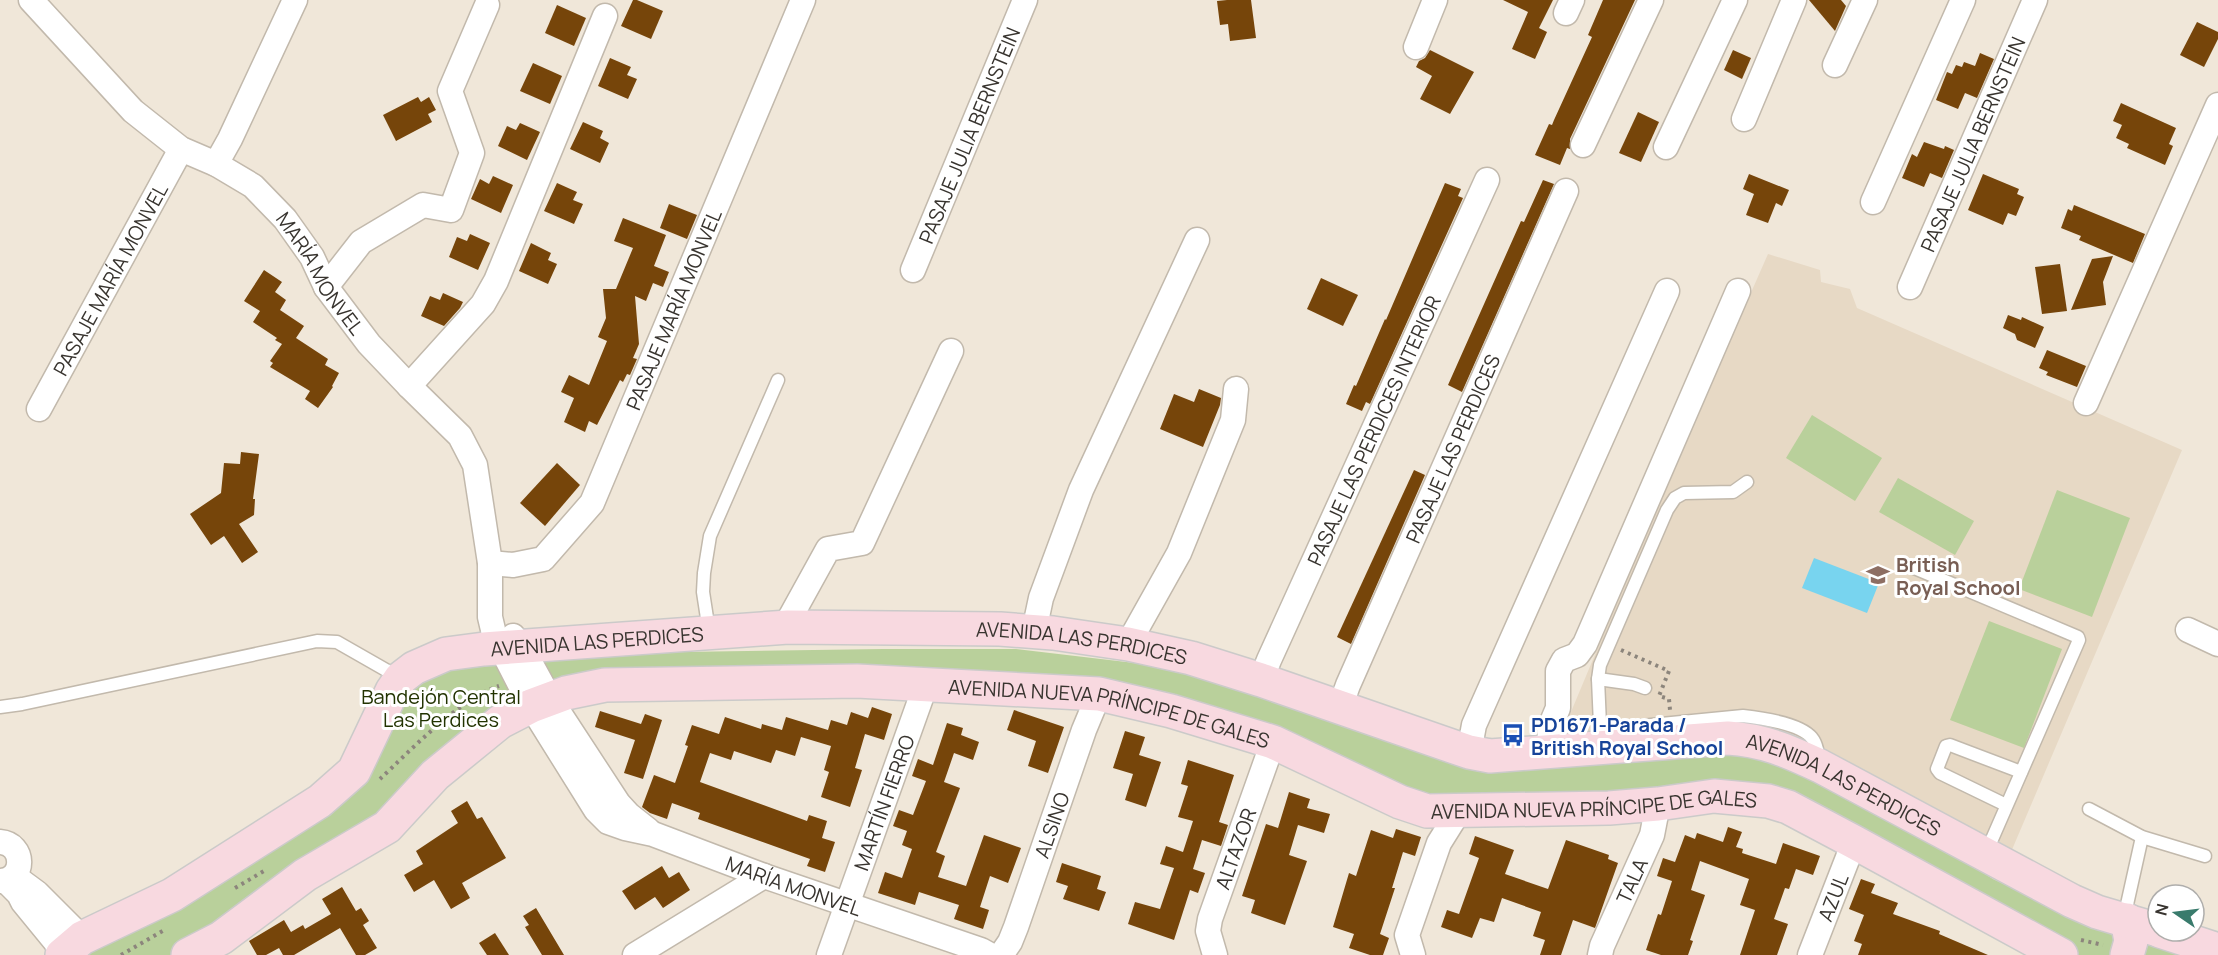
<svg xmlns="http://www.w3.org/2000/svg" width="2218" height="955" font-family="Manrope,sans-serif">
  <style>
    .built { fill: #e7d9c5 }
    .green { fill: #b9d09b }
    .water { fill: #78d4ef }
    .building { fill: #76450a }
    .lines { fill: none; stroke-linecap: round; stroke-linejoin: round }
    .service-casing { stroke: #c2b9ac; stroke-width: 15 }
    .minor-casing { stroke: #c2b9ac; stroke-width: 27 }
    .primary-casing { stroke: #cbcac9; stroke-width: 36 }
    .path { stroke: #8c857c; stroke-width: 4; stroke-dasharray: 3 4.5; stroke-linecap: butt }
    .service { stroke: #fff; stroke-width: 12 }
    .minor { stroke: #fff; stroke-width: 24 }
    .primary { stroke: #f8d9e0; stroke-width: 33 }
    .labels { text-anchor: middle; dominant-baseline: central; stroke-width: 6; stroke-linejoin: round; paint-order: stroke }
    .street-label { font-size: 20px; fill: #38342f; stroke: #fff }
    .education-label { font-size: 20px; font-weight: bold; fill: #785e54; stroke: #fff; text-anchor: start }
    .park-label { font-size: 20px; fill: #223301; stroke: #fff }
    .transit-label { font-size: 20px; font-weight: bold; fill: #164399; stroke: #fff; text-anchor: start }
  </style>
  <rect width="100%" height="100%" fill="#f0e7d9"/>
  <polygon class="built" points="1768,254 1820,270 1821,282 1850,289 1857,308 2182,450 2011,852 1558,743 1663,492"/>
  <g class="green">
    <polygon points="1812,415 1882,458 1855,501 1786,458"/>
    <polygon points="1898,478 1974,521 1955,555 1879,512"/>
    <polygon points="2057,490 2130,518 2092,617 2019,589"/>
    <polygon points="1989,621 2062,649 2024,748 1950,720"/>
    <polygon points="883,649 1016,649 1177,668 1412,741 1722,750 1767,755 1874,805 1993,879 2063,912 2191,955 2074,955 1773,796 1455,803 1122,690 565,687 379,830 186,955 74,955 329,805 417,671 548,654"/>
  </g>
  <polygon class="water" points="1814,558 1879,583 1867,613 1802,588"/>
  <g class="building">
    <polygon points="633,0 637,0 663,11 651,39 621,26"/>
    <polygon points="1227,0 1251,0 1256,38 1230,41 1228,24 1220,25 1217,1"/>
    <polygon points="1503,0 1553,0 1539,28 1547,32 1535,59 1512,49 1528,12"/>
    <polygon points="1603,0 1635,0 1570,139 1570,149 1567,148 1560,165 1535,155 1549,124 1552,125 1554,120 1592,37 1588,35"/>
    <polygon points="1809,0 1841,0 1846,6 1835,31"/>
    <polygon points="557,5 586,18 574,46 545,33"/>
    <polygon points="2197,22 2218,32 2218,39 2204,67 2180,55"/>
    <polygon points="1430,50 1474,72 1450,114 1420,99 1432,76 1416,67 1419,61 1425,58"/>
    <polygon points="1733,50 1751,58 1742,79 1724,70"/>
    <polygon points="1980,53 1994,59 1977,98 1965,93 1958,109 1936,100 1947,72 1952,74 1956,65 1962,67 1964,62 1975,66"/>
    <polygon points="610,58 631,67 627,75 637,79 628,99 598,86"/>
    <polygon points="533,63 562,76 550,104 520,91"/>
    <polygon points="418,97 421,102 429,97 436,110 428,114 432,122 396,141 383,115"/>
    <polygon points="2121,103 2176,128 2169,144 2173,146 2165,165 2127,148 2129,144 2116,138 2122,125 2113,121"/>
    <polygon points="1638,112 1659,122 1641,162 1619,153"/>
    <polygon points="583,122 603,131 600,138 609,143 600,163 570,149"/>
    <polygon points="520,123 540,132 527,160 498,146 507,126 516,130"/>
    <polygon points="1924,142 1944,149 1945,146 1954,150 1942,178 1930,173 1924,187 1902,178 1912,154 1917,157"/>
    <polygon points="1749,174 1789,190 1782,206 1776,203 1768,223 1746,215 1754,194 1743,189"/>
    <polygon points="1983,174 2019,189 2017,194 2024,197 2016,216 2008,213 2003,225 1968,210"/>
    <polygon points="493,176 513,185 501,213 471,199 480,179 489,184"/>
    <polygon points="1543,180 1554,184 1462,392 1448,385 1521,221 1524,222"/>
    <polygon points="557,183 577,192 573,200 583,204 574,224 544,211"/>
    <polygon points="1445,183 1461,189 1458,196 1463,198 1370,404 1366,402 1362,411 1346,404 1354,385 1356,386 1385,319 1386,320"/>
    <polygon points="669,204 697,215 687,239 660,228"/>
    <polygon points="2074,205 2145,234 2133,263 2079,240 2081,236 2061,228 2068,209 2072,211"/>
    <polygon points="623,218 666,235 654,266 669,272 663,287 653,283 646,301 635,296 639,344 633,358 637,359 630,375 627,374 623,382 620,380 597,425 589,421 585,432 564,422 574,398 561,392 569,375 589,385 607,341 598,337 606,318 603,289 616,289 633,248 614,241"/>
    <polygon points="470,234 490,243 478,270 449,257 457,237 467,241"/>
    <polygon points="531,243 551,253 548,260 557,264 548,284 519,271"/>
    <polygon points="2113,256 2103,282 2106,305 2071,310 2092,259"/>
    <polygon points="2060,264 2067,311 2042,314 2035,267"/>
    <polygon points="264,270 282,282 275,292 286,300 280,310 304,326 296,338 328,359 325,365 339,373 332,386 333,387 318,408 305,399 310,391 270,367 273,363 270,361 282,344 275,340 277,338 253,322 260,311 244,301"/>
    <polygon points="1321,278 1358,295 1343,326 1307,309"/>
    <polygon points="443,293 463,302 460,308 444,326 421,316 430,296 440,300"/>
    <polygon points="2008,315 2021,320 2022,317 2044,327 2035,348 2017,340 2015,334 2003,328"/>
    <polygon points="2047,350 2086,366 2077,387 2046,375 2048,372 2039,368"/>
    <polygon points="1199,389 1221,398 1220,405 1203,447 1160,429 1174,394 1194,402"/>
    <polygon points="241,452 259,454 253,499 255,499 254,515 239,524 258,552 242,563 224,536 211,545 190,514 221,493 224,463 240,464"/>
    <polygon points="557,463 580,485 545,526 520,503"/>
    <polygon points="1414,470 1425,475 1351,644 1337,637"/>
    <polygon points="872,707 892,714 884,740 865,734 855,768 862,770 850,807 821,797 829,772 824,770 831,746 801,737 795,756 776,750 771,763 734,751 731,760 710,753 700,782 807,821 809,815 827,821 822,838 835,842 825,872 807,866 810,859 698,819 700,813 672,803 667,819 650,813 642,807 654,775 675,783 688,746 685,745 692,725 719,734 725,717 761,729 762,724 782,730 786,717 828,730 831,720 847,725 851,712 868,718"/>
    <polygon points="1014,710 1064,727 1048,773 1028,766 1036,741 1007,730"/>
    <polygon points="600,711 641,724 645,714 662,720 643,779 624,773 635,740 595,727"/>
    <polygon points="947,723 963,728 961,735 979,742 973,760 954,753 944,782 960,788 936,852 945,856 938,877 966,886 984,835 1021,848 1008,883 990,876 980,907 989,910 983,929 954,919 959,905 919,892 915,905 878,893 885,872 902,878 912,849 902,845 907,831 893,826 899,810 913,815 926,781 912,776 918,759 933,765"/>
    <polygon points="1125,731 1145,737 1139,755 1161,762 1146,807 1125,800 1133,774 1113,768"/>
    <polygon points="1188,760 1234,775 1219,822 1228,825 1221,846 1202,840 1193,869 1205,873 1198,893 1190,890 1174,940 1128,924 1135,902 1160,909 1174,868 1160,864 1166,846 1183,852 1193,821 1178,817 1188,786 1181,784"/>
    <polygon points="1289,792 1310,799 1307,808 1330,814 1324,833 1298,825 1289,855 1307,861 1285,925 1251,913 1255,900 1242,896 1266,824 1278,828"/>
    <polygon points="467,801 477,819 482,817 506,858 462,883 470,898 451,909 434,880 414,892 404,875 423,864 416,851 458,823 451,811"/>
    <polygon points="1728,827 1742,832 1736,847 1743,849 1742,853 1776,864 1783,843 1820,856 1813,875 1796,869 1789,889 1785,888 1774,919 1788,924 1777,955 1740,955 1755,910 1740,905 1749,879 1700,861 1691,890 1705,895 1690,940 1693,941 1688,955 1661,955 1646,950 1658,914 1661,915 1672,881 1657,876 1663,858 1675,862 1685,835 1695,839 1697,833 1723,842"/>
    <polygon points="1396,829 1421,837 1415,856 1403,852 1392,888 1395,888 1380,934 1389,938 1383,955 1370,955 1349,948 1354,934 1333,927 1349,873 1356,876 1371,830 1393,838"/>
    <polygon points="1475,836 1514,850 1505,874 1548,889 1566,840 1609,855 1608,859 1618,863 1595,928 1573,920 1561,955 1540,955 1545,940 1533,936 1541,912 1502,898 1494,922 1480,918 1472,938 1441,927 1447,910 1459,914 1479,858 1469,854"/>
    <polygon points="1062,863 1101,876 1097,889 1106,892 1099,911 1063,899 1068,886 1056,882"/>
    <polygon points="662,866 669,878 679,872 690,890 663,908 655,897 635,910 622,891"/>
    <polygon points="1861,879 1875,884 1871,893 1898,903 1893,914 1940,931 1939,934 1988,955 1858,955 1862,944 1854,941 1864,915 1849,909"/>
    <polygon points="342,887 356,911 361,908 369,921 363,925 377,948 365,955 356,955 340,928 294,955 283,955 279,948 266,955 257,955 249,941 284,920 291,932 303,925 305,929 331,914 322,899"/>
    <polygon points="536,908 564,955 542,955 525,927 529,925 523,916"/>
    <polygon points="495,933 509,955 487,955 479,943"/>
  </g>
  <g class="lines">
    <g class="service-casing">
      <g id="service">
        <polyline points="1912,567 2078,637 2079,640 1986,853"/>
        <polyline points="709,631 703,592 704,573 710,536 778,380"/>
        <polyline points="1598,679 1634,684 1645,688"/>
        <polyline points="0,707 22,704 317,641 337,642 400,678"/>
        <path d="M 1600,730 L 1743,716 C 1761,718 1801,724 1812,738 C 1817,744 1818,754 1819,762"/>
        <polyline points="1601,748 1598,679 1600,665 1667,510 1675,498 1684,493 1733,492 1747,482"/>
        <polyline points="2006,805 1940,773 1937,769 1946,746 1950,745 2021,772"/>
        <polyline points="2089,809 2142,837 2205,856"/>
        <polyline points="2124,918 2142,837"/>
      </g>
    </g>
    <g class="minor-casing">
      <g id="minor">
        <path id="s1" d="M 31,0 L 133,111 L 181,149 L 216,164 L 253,186 L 285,219 L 312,257 L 326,287 L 369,344 L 409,386 L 460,436 L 475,465 L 490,563 L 490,617 L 494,634 L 531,706 L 596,810 L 608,822 L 625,828 L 653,834 L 764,876 L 981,950 L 990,955"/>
        <polyline points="1566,13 1572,0"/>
        <polyline points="1416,47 1435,0"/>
        <polyline points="1835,65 1865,0"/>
        <polyline points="1744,119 1794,0"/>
        <polyline points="1583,145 1651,0"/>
        <polyline points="1666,147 1735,0"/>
        <polyline points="216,164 230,139 295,0"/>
        <polyline points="1873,202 1963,0"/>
        <path id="s2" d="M 913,270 L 1025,0"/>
        <polyline points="326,287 361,242 423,205 451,210 472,153 450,91 487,5"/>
        <path id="s3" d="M 1910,287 L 2035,0"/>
        <polyline points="409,386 483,304 496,281 605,16"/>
        <polyline points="2086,403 2218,105"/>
        <path id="s4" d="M 39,409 L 181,149"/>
        <path id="s5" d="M 490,563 L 513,565 L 543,559 L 592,503 L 803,0"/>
        <polyline points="788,627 791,616 828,549 862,543 951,351"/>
        <polyline points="2188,630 2218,644"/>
        <polyline points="1034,631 1041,598 1081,490 1197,240"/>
        <polyline points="513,636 521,646 550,699 618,803 629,815 648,830"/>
        <polyline points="1128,644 1179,553 1233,420 1236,389"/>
        <path id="s6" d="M 1261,680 L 1269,660 L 1487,180"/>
        <path id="s7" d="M 1340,707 L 1348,685 L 1566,191"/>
        <polyline points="1469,752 1474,725 1667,291"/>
        <polyline points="1549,752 1550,727 1558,708 1558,671 1564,660 1577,655 1585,644 1738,291"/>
        <path d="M 0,842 C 25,844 26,880 0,881"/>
        <polyline points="14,876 37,893 82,938"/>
        <polyline points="6,881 19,894 23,902 64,952"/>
        <polyline points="635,955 764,876"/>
        <path id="s8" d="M 829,955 L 926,684"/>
        <path id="s9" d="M 1001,955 L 1010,942 L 1016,927 L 1084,730 L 1099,694"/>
        <path id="s10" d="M 1215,955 L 1208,931 L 1210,919 L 1273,742"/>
        <polyline points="1413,955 1407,935 1439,843 1459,811"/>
        <path id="s11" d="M 1600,955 L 1602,946 L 1652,835 L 1658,804"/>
        <path id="s12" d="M 1810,955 L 1854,842"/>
      </g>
    </g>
    <g class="primary-casing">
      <g id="primary">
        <polyline points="2127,920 2131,941 2127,955"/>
        <polyline points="2160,931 2218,950"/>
        <path id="s13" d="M 62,955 L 82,938 L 172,895 L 320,801 L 354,771 L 392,691 L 401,678 L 414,668 L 446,654 L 484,649 L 788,627 L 1000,629 L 1053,633 L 1128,644 L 1191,658 L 1261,680 L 1469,752 L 1490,756 L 1728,738 C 1763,740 1788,751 1820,766 L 2072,901 L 2097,912 L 2158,930"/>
        <path id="s14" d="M 188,955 L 221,938 L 305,875 L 387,827 L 435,775 L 500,722 L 531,706 L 566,693 L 605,685 L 857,681 L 1099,694 L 1171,711 L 1273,742 L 1400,802 L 1427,811 L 1609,808 L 1658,804 L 1714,796 L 1768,801 L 1788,807 L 1854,842 L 2061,955"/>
      </g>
    </g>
    <g class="path">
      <polyline points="1621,650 1669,671 1659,696 1669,699 1670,710"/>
      <path d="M 380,779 C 411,750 459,699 499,686"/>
      <polyline points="235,888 264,871"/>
      <polyline points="2081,940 2103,945"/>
      <polyline points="121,955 166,929"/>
    </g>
    <use href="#service" class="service"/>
    <use href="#minor" class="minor"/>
    <use href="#primary" class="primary"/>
  </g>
  <defs>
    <g id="school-bare" transform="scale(1.8)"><path d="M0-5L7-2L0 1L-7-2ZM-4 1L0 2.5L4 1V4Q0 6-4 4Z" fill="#8d6e63" stroke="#fff" stroke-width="2.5" paint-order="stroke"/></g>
    <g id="bus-bare" transform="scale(1.8)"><path d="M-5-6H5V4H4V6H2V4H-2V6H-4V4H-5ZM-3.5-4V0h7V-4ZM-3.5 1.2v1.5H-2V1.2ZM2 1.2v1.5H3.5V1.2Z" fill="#1a4fb4" stroke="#fff" stroke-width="2.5" paint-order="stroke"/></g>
  </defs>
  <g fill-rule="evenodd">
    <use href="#school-bare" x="1878" y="575"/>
    <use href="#bus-bare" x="1513" y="735"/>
  </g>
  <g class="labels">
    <g class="street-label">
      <text stroke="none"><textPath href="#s2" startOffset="146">PASAJE JULIA BERNSTEIN</textPath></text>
      <text stroke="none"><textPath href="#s3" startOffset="156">PASAJE JULIA BERNSTEIN</textPath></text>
      <text stroke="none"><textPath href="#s1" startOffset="404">MARÍA MONVEL</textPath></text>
      <text stroke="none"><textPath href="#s4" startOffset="148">PASAJE MARÍA MONVEL</textPath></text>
      <text stroke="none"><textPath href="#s5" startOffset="338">PASAJE MARÍA MONVEL</textPath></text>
      <text stroke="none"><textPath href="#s6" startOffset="274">PASAJE LAS PERDICES INTERIOR</textPath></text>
      <text stroke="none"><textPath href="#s7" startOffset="282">PASAJE LAS PERDICES</textPath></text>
      <text stroke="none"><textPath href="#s13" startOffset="654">AVENIDA LAS PERDICES</textPath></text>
      <text stroke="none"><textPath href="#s13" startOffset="1140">AVENIDA LAS PERDICES</textPath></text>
      <text stroke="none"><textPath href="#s14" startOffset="1011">AVENIDA NUEVA PRÍNCIPE DE GALES</textPath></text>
      <text stroke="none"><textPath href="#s13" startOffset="1930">AVENIDA LAS PERDICES</textPath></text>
      <text stroke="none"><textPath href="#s8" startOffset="162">MARTÍN FIERRO</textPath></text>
      <text stroke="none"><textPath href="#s14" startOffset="1515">AVENIDA NUEVA PRÍNCIPE DE GALES</textPath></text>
      <text stroke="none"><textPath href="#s9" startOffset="140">ALSINO</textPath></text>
      <text stroke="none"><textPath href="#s10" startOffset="112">ALTAZOR</textPath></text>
      <text stroke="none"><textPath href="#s11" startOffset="81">TALA</textPath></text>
      <text stroke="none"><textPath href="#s1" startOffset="1240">MARÍA MONVEL</textPath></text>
      <text stroke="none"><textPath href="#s12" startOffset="62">AZUL</textPath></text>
    </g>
    <g class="education-label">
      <text x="1896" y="564">British<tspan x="1896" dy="23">Royal School</tspan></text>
    </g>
    <g class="park-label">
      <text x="441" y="696">Bandejón Central<tspan x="441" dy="23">Las Perdices</tspan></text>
    </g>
    <g class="transit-label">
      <text x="1531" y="724">PD1671-Parada /<tspan x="1531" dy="23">British Royal School</tspan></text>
    </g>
  </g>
  <g transform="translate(2176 913) rotate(284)"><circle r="28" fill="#ffffff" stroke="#afaeac" stroke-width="1.5"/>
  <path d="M0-4.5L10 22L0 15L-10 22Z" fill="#397b6c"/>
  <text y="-9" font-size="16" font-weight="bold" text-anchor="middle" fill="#38342f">N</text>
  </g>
</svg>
